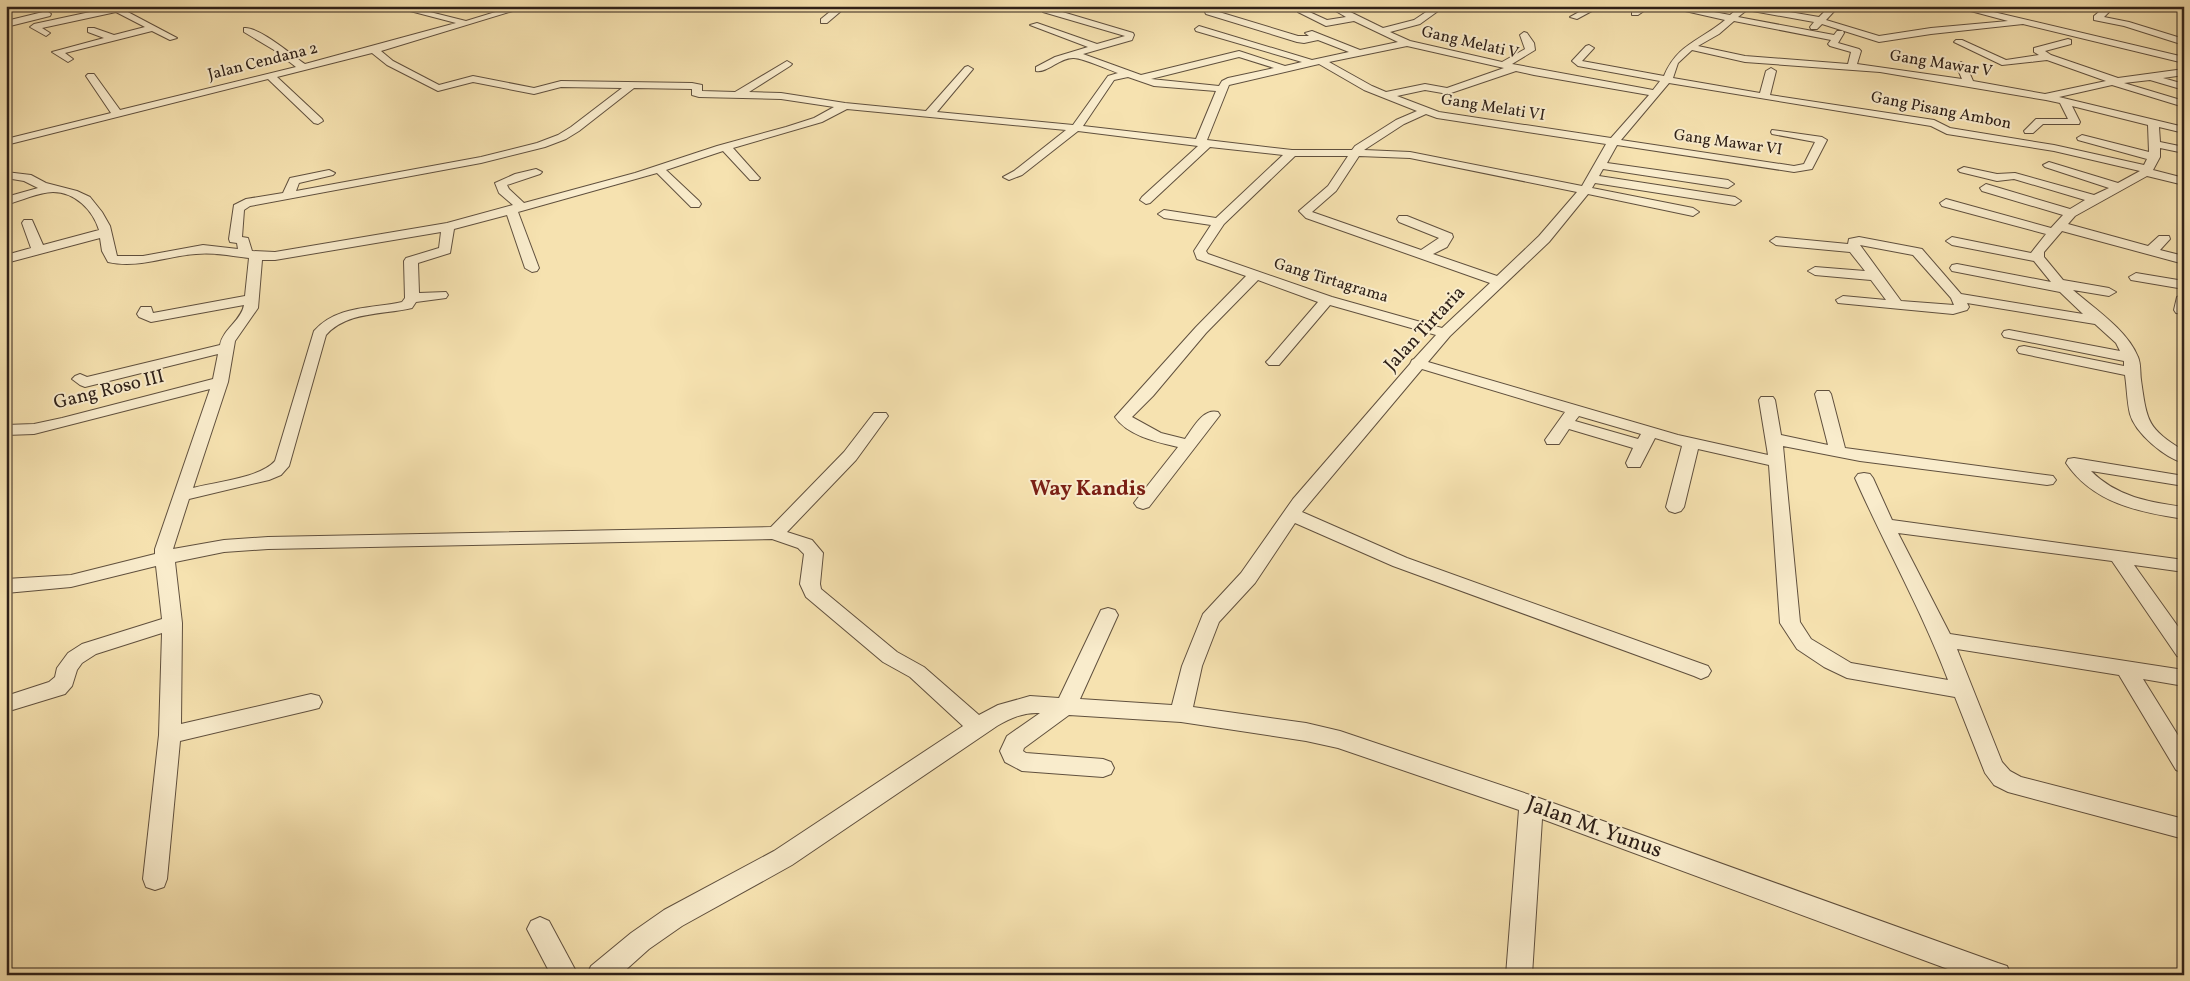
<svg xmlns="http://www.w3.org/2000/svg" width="2190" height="981" font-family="Vollkorn,serif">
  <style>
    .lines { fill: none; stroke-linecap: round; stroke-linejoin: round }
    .minor-casing { stroke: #60503e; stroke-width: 2 }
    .minor { fill: #f9eccc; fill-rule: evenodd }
    .labels { text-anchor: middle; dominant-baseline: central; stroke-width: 4; stroke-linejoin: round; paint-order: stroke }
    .far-street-label { font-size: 16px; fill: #2e2018; stroke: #f9eccc }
    .street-label { font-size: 19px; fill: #2e2018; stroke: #f9eccc }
    .quarter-label { font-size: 21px; font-weight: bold; fill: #7a1f14; stroke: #f9eccc }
    .near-street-label { font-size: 22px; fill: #2e2018; stroke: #f9eccc }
  </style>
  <rect width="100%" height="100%" fill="#f6e2b0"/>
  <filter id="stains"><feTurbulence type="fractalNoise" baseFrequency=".004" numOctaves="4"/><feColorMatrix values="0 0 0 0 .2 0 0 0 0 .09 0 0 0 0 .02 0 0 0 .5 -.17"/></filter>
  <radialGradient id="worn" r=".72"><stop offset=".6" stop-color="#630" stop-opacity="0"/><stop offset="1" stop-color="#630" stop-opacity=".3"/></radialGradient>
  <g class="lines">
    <g class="minor-casing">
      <g id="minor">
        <polygon points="118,6 135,6 124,10 177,38 170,40 152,31 65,53 73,59 68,62 52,52 104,38 88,32 88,28 94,28 114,35 145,27 116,12 42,28 50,33 46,36 30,27 34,24"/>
        <path d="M 391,6 L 406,6 L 466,21 L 515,6 L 529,6 L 381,51 L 393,61 L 439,85 L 473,76 L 534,88 L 561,81 L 692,83 L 702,85 L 702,91 L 735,92 L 787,61 L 792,64 L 790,66 L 749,92 L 781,93 L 845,103 L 926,111 L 965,67 L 968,66 L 973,69 L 937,112 L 1073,125 L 1108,76 L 1118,73 C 1109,70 1081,57 1073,58 C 1059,58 1048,73 1036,71 L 1036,67 L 1055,57 L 1088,47 L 1030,25 L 1037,23 L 1097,44 L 1125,36 L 1043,12 L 1040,8 L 1041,6 L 1051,6 L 1049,8 L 1133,33 L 1134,35 L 1132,40 L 1083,54 L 1141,75 L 1239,51 L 1285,66 L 1302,62 L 1196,31 L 1195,29 L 1199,26 L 1312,60 L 1349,52 L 1318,40 L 1304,43 L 1297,42 L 1206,14 L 1205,12 L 1209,9 L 1298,36 L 1309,36 L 1305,33 L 1312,31 L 1360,50 L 1398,42 L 1354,21 L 1326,26 L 1298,12 L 1305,10 L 1327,20 L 1346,17 L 1327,6 L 1338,6 L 1383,28 L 1414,20 L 1435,6 L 1445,6 L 1420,24 L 1390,32 L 1410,41 L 1502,62 L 1525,49 L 1520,35 L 1524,32 L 1527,33 L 1534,43 L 1535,50 L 1512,64 L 1653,90 L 1660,81 L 1578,66 L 1572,61 L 1586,46 L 1589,45 L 1594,48 L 1582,61 L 1664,76 C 1677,44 1700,41 1725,20 L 1663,6 L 1682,6 L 1730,15 L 1741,6 L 1755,6 L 1819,17 L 1830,6 L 1839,6 L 1826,20 L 1879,36 L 1931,28 L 2008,21 L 1952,6 L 1968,6 L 2184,57 L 2184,63 L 2023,24 L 1931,34 L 1879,42 L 1822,24 L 1817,29 L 1811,29 L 1810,27 L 1814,22 L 1747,10 L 1738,17 L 1834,35 L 1837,31 L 1843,31 L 1844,33 L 1838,43 L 1859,49 L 1861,51 L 1857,64 L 1962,79 L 1956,65 L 1961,62 L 1966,65 L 1973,81 L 2045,94 L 2106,81 L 2047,60 L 2002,65 L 1954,42 L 1956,40 L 1962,40 L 2006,60 L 2039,55 L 2034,52 L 2034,48 L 2068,39 L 2071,40 L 2071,44 L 2045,51 L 2051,55 L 2118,78 L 2184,69 L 2184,75 L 2163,78 L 2184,84 L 2184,90 L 2150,80 L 2124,83 L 2184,101 L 2184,107 L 2112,85 L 2059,97 L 2184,127 L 2184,133 L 2159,127 L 2160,142 L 2184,147 L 2184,153 L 2160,148 L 2160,157 L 2153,170 L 2184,178 L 2184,185 L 2147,176 L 2075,216 L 2068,224 L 2148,246 L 2159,236 L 2169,236 L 2170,239 L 2160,250 L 2184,256 L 2184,264 L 2062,231 L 2044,252 L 2044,257 L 2063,280 L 2109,288 L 2116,292 L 2109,296 L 2073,290 C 2094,308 2128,331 2138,357 C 2141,364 2140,373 2141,380 C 2147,422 2147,428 2184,451 L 2184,463 C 2165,458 2135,433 2130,414 C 2127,402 2127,388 2125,375 L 2024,354 L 2019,353 L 2017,350 L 2019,347 L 2024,346 L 2124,366 L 2124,361 L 2004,337 L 2002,334 L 2004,331 L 2009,330 L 2120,351 L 2116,343 L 2095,324 L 1967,303 L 1969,307 L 1967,310 L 1953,314 L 1838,303 L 1836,300 L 1843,296 L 1886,300 L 1871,280 L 1815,275 L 1808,271 L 1815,267 L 1865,271 L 1850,252 L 1776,245 L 1770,241 L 1776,237 L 1848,244 L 1849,239 L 1859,237 L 1917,248 L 1922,249 L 1961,294 L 2083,314 L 2060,292 L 1952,271 L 1950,268 L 1952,265 L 1957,264 L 2051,282 L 2034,261 L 1952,245 L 1946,241 L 1952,237 L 2031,253 L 2046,234 L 1942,206 L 1940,203 L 1946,199 L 2051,228 L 2063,215 L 1982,191 L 1980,188 L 1986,184 L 2070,209 L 2085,200 L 2014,179 L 1997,181 L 1960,172 L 1958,170 L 1964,167 L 1997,174 L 2015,173 L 2094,195 L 2109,188 L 2045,167 L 2043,165 L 2049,162 L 2118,183 L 2140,171 L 2054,151 L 1947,134 L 1931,126 L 1669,83 L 1621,140 L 1794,166 L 1804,164 L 1815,142 L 1772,134 L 1771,132 L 1772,130 L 1822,137 L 1827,140 L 1812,169 L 1794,172 L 1617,145 L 1607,163 L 1728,180 L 1734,184 L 1728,188 L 1603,169 L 1599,176 L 1735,197 L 1741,201 L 1735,205 L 1595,183 L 1592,188 L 1693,208 L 1699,212 L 1693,216 L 1588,194 L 1549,242 L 1450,336 L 1428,362 L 1678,435 L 1768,455 L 1759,400 L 1761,397 L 1773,397 L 1775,400 L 1781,435 L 1828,445 L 1815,394 L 1817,391 L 1829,391 L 1831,394 L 1845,448 L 2053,476 L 2056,480 L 2053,484 L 2047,485 L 1860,461 L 1783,446 L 1800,622 L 1811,639 L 1851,663 L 1948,680 C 1922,611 1885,546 1855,478 L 1858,474 L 1864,473 L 1870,474 L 1873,478 L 1892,520 L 2184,560 L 2184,572 L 2134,565 L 2184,635 L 2184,658 L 2177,656 L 2112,561 L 1898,533 L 1950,634 L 2184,670 L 2184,686 L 2143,679 L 2184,745 L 2184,773 L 2176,770 L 2119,675 L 1957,649 L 2002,762 L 2010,771 L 2021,777 L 2184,819 L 2184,839 L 2008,792 L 1994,785 L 1985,773 L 1955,697 L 1847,678 L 1824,667 L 1797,649 L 1780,623 L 1769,465 L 1698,449 L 1684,507 L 1681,511 L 1675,513 L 1669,511 L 1666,507 L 1682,446 L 1655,438 L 1640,467 L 1628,467 L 1626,463 L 1633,448 L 1569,429 L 1559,444 L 1547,444 L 1545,440 L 1565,412 L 1422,369 L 1302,512 L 1407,558 L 1708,666 L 1711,671 L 1708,676 L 1701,679 L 1694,676 L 1393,566 L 1295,523 L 1255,583 L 1219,622 L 1202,666 L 1193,707 L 1306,723 L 1340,731 L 1539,798 L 1998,963 L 2007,966 L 2011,975 L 1964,975 L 1542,819 L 1532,975 L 1506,975 L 1519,810 L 1338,748 L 1306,741 L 1181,722 L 1069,715 L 1024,748 L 1023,751 L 1026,753 L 1103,759 L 1111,762 L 1114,768 L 1111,774 L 1103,777 L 1022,771 L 1005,762 L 1000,751 L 1007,736 L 1040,713 C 1024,712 1011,718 997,726 L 792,865 L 682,926 L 649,949 L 620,975 L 587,975 L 591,966 L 631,933 L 664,910 L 774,851 L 963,726 L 910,677 L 883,662 L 806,597 L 800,584 L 804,554 L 798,548 L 772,539 L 268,549 L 224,552 L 175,562 L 182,623 L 181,724 L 311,694 L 319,696 L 322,702 L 319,708 L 311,710 L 180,741 L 167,879 L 164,887 L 155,890 L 146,887 L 143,879 L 159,735 L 162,633 L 96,654 L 82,663 L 77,670 L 72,686 L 65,694 L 6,712 L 6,696 L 49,682 L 55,677 L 57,668 L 68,653 L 82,644 L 162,619 L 156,566 L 71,587 L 6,593 L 6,579 L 71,575 L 155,554 L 155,549 L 210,389 L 34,434 L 6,435 L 6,425 L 34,424 L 62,418 L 213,379 L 218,354 L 85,387 L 80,385 L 72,379 L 75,376 L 80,374 L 87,377 L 220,345 C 223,329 241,321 244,305 L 151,322 L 139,317 L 137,314 L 141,307 L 151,307 L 153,313 L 245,296 L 249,258 C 231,256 214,252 196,254 C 166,256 138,269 108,262 L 102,251 L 100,238 L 6,263 L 6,255 L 31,248 L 22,223 L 24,220 L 32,220 L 43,245 L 99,230 C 93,210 75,192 53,192 C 40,192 19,201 6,205 L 6,197 L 38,188 L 24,181 L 6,178 L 6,172 L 31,175 L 46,183 L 77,191 L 90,197 L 102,212 L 110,226 L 117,256 L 143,256 L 203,245 L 238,249 L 237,243 L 230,242 L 229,239 L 234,205 L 246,199 L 283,193 L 290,178 L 329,170 L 335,173 L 333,175 L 299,183 L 296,191 L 481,157 L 537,143 L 558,135 L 571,127 L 622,88 L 561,87 L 534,94 L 473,82 L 438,91 L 387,65 L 372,53 L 277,77 L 322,119 L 323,121 L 318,124 L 314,123 L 268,79 L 6,145 L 6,139 L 111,113 L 86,76 L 88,74 L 94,74 L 120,110 L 296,67 L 274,50 L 244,32 L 244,28 C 258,26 293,56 305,64 L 456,23 ZM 1734,21 L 1831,40 L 1828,44 L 1830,46 L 1851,52 L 1848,64 L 1745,56 L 1698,46 L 1719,34 ZM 1407,46 L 1504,68 L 1447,88 L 1425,84 L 1386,92 L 1372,86 L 1329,62 ZM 1692,50 L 1745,62 L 1880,72 L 2046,100 L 2060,103 L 2068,119 L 2036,119 L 2024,131 L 2025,133 L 2033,133 L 2043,124 L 2079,124 L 2080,122 L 2072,106 L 2148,125 L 2149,152 L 2082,135 L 2077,138 L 2078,140 L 2147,159 L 2144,165 L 2054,145 L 1950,128 L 1934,120 L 1770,95 L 1776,71 L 1771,68 L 1766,71 L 1760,93 L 1673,78 L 1678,63 ZM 1239,57 L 1274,68 L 1228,78 L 1222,81 L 1219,86 L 1151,79 ZM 1319,64 L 1364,90 L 1417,111 L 1396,120 L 1355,146 L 1352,150 L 1292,150 L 1207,140 L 1229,85 ZM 1516,71 L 1534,75 L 1649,95 L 1611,138 L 1439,112 L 1397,96 L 1425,90 L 1448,94 ZM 1128,77 L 1154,86 L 1216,91 L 1196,139 L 1083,126 L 1114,80 ZM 634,88 L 692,89 L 692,95 L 699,97 L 781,99 L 834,107 L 814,118 L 786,127 L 717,146 L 635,173 L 524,203 L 509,189 L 507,185 L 540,174 L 542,172 L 536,169 L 515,174 L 495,183 L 499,193 L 513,205 L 447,223 L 275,252 L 252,251 L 248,238 L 242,237 L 244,210 L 250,206 L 481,163 L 545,147 L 566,139 L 579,131 ZM 847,109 L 1066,130 L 1014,171 L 1003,177 L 1009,180 L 1022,175 L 1078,131 L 1198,146 L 1142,197 L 1140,200 L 1146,204 L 1150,203 L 1210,147 L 1283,155 L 1216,218 L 1164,210 L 1158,214 L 1164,218 L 1211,225 L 1194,251 L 1197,259 L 1246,276 L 1196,327 L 1115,417 C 1128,436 1157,442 1178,447 L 1137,499 L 1134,503 L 1137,507 L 1143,509 L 1149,507 L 1220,415 L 1218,412 C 1203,408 1193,428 1185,439 L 1161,433 L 1132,417 L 1153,396 L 1206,333 L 1258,280 L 1318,302 L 1269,359 L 1266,362 L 1269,365 L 1279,365 L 1330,305 L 1436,335 L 1414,359 L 1412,360 L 1410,364 L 1293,499 L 1241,573 L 1203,614 L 1182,666 L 1172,705 L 1080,699 L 1118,615 L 1115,610 L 1108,608 L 1101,610 L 1059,698 L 1030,696 L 998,705 L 979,715 L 924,667 L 897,652 L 821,589 L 820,584 L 823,553 L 812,540 L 787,532 L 856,460 L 888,416 L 886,413 L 874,413 L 844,452 L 771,527 L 268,537 L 224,540 L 173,549 L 189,499 L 269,480 L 281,475 L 289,466 L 326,335 C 347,311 383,315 412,308 L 416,302 L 446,298 L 448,295 L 446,292 L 419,293 L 418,263 L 450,253 L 454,229 L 507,215 L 525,268 L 532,272 L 537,271 L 539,268 L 518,212 L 657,173 L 691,207 L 699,207 L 701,204 L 699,201 L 666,170 L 723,151 L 750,180 L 758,180 L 760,178 L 758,176 L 733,148 L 822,122 ZM 1426,114 L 1437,118 L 1606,144 L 1582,186 L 1410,152 L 1364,150 L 1404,124 ZM 1295,156 L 1348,156 L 1328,186 L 1299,211 L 1306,218 L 1490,283 L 1442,328 L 1332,297 L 1208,254 L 1206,251 L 1224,224 ZM 1359,156 L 1410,158 L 1577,192 L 1539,236 L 1497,276 L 1433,254 L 1447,247 L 1453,237 L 1452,234 L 1407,216 L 1399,216 L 1397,219 L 1399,222 L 1439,238 L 1421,250 L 1312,212 L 1336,191 ZM 441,232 L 439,248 L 406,258 L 404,261 L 405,298 L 402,302 C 371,309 337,305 314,331 L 275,461 C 260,478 216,482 193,488 L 228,382 L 235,341 L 258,308 L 262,260 L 275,260 ZM 1860,245 L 1913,255 L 1951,298 L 1954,305 L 1901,301 ZM 1579,416 L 1641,434 L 1638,439 L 1575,421 Z"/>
        <polygon points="837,6 847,6 827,23 821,23 821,19"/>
        <polygon points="1590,6 1601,6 1577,19 1570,17"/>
        <polygon points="1641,6 1651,6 1638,15 1632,15 1632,11"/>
        <polygon points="2106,6 2113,8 2104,17 2129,22 2184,39 2184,45 2124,26 2094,20 2094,16"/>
        <polygon points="47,11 51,14 50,16 6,27 6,21"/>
        <polygon points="2136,273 2184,281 2184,289 2131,280 2129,277"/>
        <polygon points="2184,293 2184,314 2176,313 2174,310 2177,297"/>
        <path d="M 2074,458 L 2184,476 L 2184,486 L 2091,471 C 2117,497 2149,502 2184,507 L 2184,519 C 2138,512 2093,503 2066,463 L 2068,459 Z"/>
        <polygon points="540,917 549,921 578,975 551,975 527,929 531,921"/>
      </g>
    </g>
    <use href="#minor" class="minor"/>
  </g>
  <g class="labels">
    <g class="far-street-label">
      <text transform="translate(1470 43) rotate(13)">Gang Melati V</text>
      <text transform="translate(263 62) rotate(-14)">Jalan Cendana 2</text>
      <text transform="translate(1941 64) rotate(9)">Gang Mawar V</text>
      <text transform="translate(1493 108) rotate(9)">Gang Melati VI</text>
      <text transform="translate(1941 111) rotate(11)">Gang Pisang Ambon</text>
      <text transform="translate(1728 143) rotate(8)">Gang Mawar VI</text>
      <text transform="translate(1331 281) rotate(17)">Gang Tirtagrama</text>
    </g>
    <g class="street-label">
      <text transform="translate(1425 329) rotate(-47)">Jalan Tirtaria</text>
      <text transform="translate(109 390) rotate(-14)">Gang Roso III</text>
    </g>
    <g class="quarter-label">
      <text x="1088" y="489">Way Kandis</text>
    </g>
    <g class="near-street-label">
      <text transform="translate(1594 828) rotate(20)">Jalan M. Yunus</text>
    </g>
  </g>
  <rect width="2190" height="981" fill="none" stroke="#f6e2b0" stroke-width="25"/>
  <rect x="8" y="8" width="2175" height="966" fill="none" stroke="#2e2018" stroke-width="2.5"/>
  <rect x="12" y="12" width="2165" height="956" fill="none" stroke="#2e2018"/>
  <rect width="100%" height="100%" filter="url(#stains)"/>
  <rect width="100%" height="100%" fill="url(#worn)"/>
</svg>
